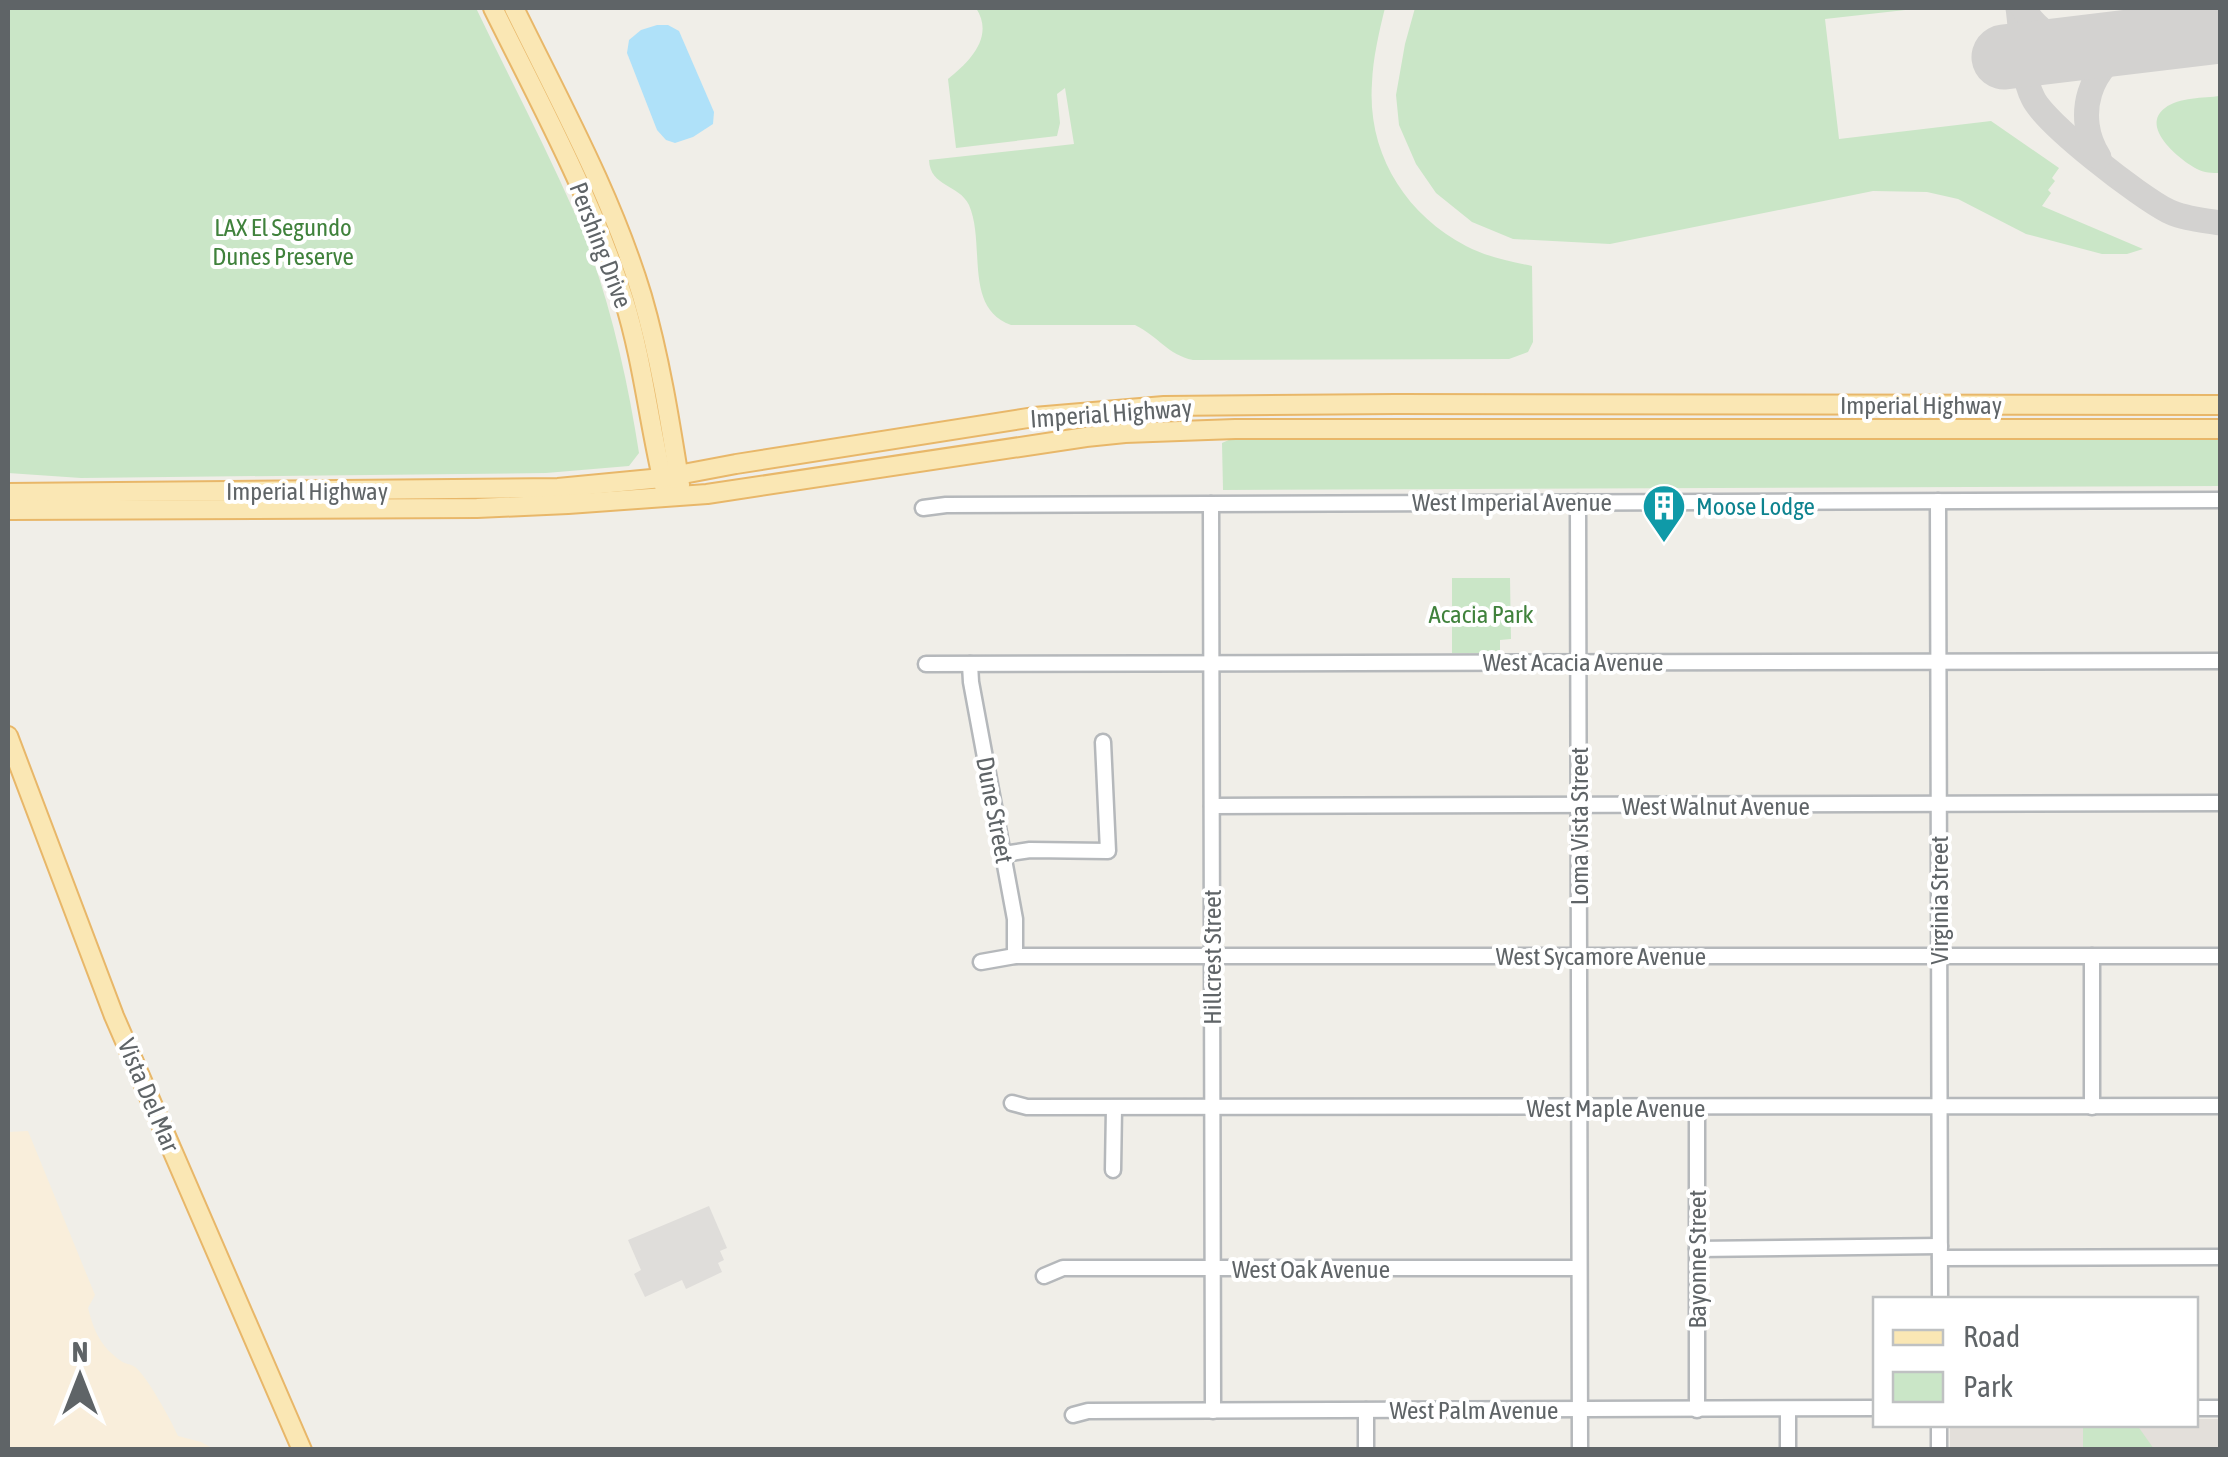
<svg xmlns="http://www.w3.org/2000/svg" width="2228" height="1457" font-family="'Asap Condensed',sans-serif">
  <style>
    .industrial { fill: #dfddda }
    .education { fill: #e3dfda }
    .green { fill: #cae6c7 }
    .sand { fill: #f9eedb }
    .water { fill: #afe1f9 }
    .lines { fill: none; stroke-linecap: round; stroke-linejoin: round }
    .taxiway { stroke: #d3d2d0; stroke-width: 25 }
    .runway { stroke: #d3d2d0; stroke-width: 65 }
    .minor-casing { stroke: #b5b8bb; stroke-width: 19 }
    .major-casing { stroke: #e8b769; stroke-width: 22 }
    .minor { stroke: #fff; stroke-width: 14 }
    .major { stroke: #fae7b4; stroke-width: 18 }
    .labels { text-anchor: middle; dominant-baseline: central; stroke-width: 8; stroke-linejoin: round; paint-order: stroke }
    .park-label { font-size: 25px; fill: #40823c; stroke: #fff }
    .street-label { font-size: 25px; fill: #5f6467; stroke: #fff }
    .culture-label { font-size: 25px; fill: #0d838f; stroke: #fff; text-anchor: start }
  </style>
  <rect width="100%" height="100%" fill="#f0eee8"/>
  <polygon class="industrial" points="709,1206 727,1248 720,1251 724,1260 718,1263 722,1272 686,1289 682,1280 645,1297 634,1274 641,1270 628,1240"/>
  <polygon class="education" points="2196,1419 2220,1419 2220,1449 1950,1449 1950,1425 2196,1424"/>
  <g class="green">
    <path d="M 8,8 L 476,8 C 509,77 545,145 576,216 C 607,287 627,375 639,453 L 629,466 L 546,473 L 81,478 L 8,473 Z"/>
    <path d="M 976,8 L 1385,8 C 1379,32 1373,58 1372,83 C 1367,153 1405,214 1466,246 C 1487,257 1509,261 1532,266 L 1533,342 L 1528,352 L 1509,359 L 1193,360 C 1168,355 1158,336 1135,325 L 1011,325 C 963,308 986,244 969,205 C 959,184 930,187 929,160 L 1074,144 L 1065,88 L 1057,94 L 1060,123 L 1057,136 L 956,148 L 948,79 C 969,62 995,37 976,8 Z"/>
    <polygon points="1415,8 1923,8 1825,19 1839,139 1991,121 2059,168 2052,178 2055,181 2048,190 2051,193 2042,206 2143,249 2127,254 2102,254 2026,234 1958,199 1927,192 1873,191 1610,244 1513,239 1472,222 1436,193 1416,164 1399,125 1396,95 1405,44"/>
    <path d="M 2220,96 L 2220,173 C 2212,173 2204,173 2197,169 C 2180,160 2139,127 2165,108 C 2179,97 2204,98 2220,96 Z"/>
    <polygon points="2220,438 2220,486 1223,490 1222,443 1231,439"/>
    <polygon points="1452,578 1510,578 1511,639 1500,640 1500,653 1452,653"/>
    <polygon points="2083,1424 2137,1425 2154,1449 2083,1449"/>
  </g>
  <path class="sand" d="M 28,1131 L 95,1295 L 88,1308 C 94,1331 100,1346 121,1361 C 125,1364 131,1364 135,1367 C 147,1376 172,1422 178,1436 L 201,1442 L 214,1449 L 8,1449 L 8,1132 Z"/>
  <polygon class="water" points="657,25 668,25 679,31 714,112 713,124 693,137 675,143 666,140 657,130 627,53 629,40 641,30"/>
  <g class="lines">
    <g class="taxiway">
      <path d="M 2018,8 C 2022,34 2021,75 2033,98 C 2045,124 2140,197 2168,211 C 2184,219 2203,220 2220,223"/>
      <path d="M 2023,8 C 2052,54 2087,44 2134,39"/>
      <path d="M 2099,157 C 2073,117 2089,63 2134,46 C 2157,37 2196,36 2220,32"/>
    </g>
    <polyline class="runway" points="2004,57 2220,31"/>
    <g class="minor-casing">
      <g id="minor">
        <polyline points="1938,501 1940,1300"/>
        <polyline points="1578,502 1580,1450"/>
        <polyline points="1211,504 1213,1411"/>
        <polyline points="923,508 946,505 2220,500"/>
        <polyline points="926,664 2220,661"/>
        <polyline points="970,664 971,682 1015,919 1015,956"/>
        <polyline points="1212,806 2220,803"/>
        <polyline points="1004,854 1030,850 1108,851 1103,742"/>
        <polyline points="2092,956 2092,1107"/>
        <polyline points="981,962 1015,956 2220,956"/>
        <polyline points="1012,1103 1027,1107 2220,1106"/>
        <polyline points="1697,1108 1697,1410"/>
        <polyline points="1113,1170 1114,1108"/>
        <polyline points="1697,1249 1940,1246"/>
        <polyline points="1940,1258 2220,1257"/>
        <polyline points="1044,1276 1063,1268 1579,1268"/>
        <polyline points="2196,1408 2220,1408"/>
        <polyline points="1788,1409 1788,1450"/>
        <polyline points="1366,1410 1366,1450"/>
        <polyline points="1073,1415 1088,1411 1876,1408"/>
        <polyline points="1939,1424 1939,1450"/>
      </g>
    </g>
    <g class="major-casing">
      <g id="major">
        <path d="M 493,8 C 540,103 592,198 624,300 C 643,361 649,424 664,486"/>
        <path d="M 514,8 C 560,102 612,196 642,296 C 660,358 670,422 680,485"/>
        <polyline points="8,493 558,488 662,478 736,464 1034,417 1164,406 1396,404 2220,405"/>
        <polyline points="8,510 477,508 568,504 707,494 1086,437 1125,433 1235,429 2220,429"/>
        <polyline points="8,736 114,1016 302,1450"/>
      </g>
    </g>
    <use href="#minor" class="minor"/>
    <use href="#major" class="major"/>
  </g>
  <defs>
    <g id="building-pin" transform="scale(2.25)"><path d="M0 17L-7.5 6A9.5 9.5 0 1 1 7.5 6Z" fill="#0f9aa8" stroke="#fff"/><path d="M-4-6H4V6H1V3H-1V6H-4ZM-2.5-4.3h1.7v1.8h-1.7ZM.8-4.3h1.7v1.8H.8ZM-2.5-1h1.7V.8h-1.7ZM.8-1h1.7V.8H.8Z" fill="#fff"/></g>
  </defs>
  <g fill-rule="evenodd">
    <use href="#building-pin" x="1664" y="506"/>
  </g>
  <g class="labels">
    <g class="park-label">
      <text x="283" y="227">LAX El Segundo<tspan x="283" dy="29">Dunes Preserve</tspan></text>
      <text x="1481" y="614">Acacia Park</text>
    </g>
    <g class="street-label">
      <text transform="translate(601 245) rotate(69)">Pershing Drive</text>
      <text x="1921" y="405">Imperial Highway</text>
      <text transform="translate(1111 413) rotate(-4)">Imperial Highway</text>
      <text x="307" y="491">Imperial Highway</text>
      <text x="1512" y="502">West Imperial Avenue</text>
      <text x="1573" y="662">West Acacia Avenue</text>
      <text x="1716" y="806">West Walnut Avenue</text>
      <text transform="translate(995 810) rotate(79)">Dune Street</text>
      <text transform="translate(1579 826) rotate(-90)">Loma Vista Street</text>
      <text transform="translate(1939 900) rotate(-90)">Virginia Street</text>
      <text x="1601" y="956">West Sycamore Avenue</text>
      <text transform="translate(1212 957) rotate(-90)">Hillcrest Street</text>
      <text transform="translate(149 1095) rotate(67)">Vista Del Mar</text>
      <text x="1616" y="1108">West Maple Avenue</text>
      <text transform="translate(1697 1259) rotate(-90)">Bayonne Street</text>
      <text x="1311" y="1269">West Oak Avenue</text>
      <text x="1474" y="1410">West Palm Avenue</text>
    </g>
    <g class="culture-label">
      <text x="1696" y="506">Moose Lodge</text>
    </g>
  </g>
  <rect width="2228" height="1457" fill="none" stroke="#5f6467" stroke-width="20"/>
  <rect x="1873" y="1297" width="325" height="130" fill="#ffffff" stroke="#bfc1c2" stroke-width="2.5"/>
  <rect x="1893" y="1330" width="50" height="15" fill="#fae7b4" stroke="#bfc1c2" stroke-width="2.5"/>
  <text x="1963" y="1347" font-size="30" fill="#5f6467">Road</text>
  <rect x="1893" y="1372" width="50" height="30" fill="#cae6c7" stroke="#bfc1c2" stroke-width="2.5"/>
  <text x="1963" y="1397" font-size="30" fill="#5f6467">Park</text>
  <g transform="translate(80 1377)" stroke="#ffffff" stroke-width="8" paint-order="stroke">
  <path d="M0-8L18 38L0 25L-18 38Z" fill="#5f6467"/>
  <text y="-15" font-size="28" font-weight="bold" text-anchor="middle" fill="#5f6467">N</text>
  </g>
</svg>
